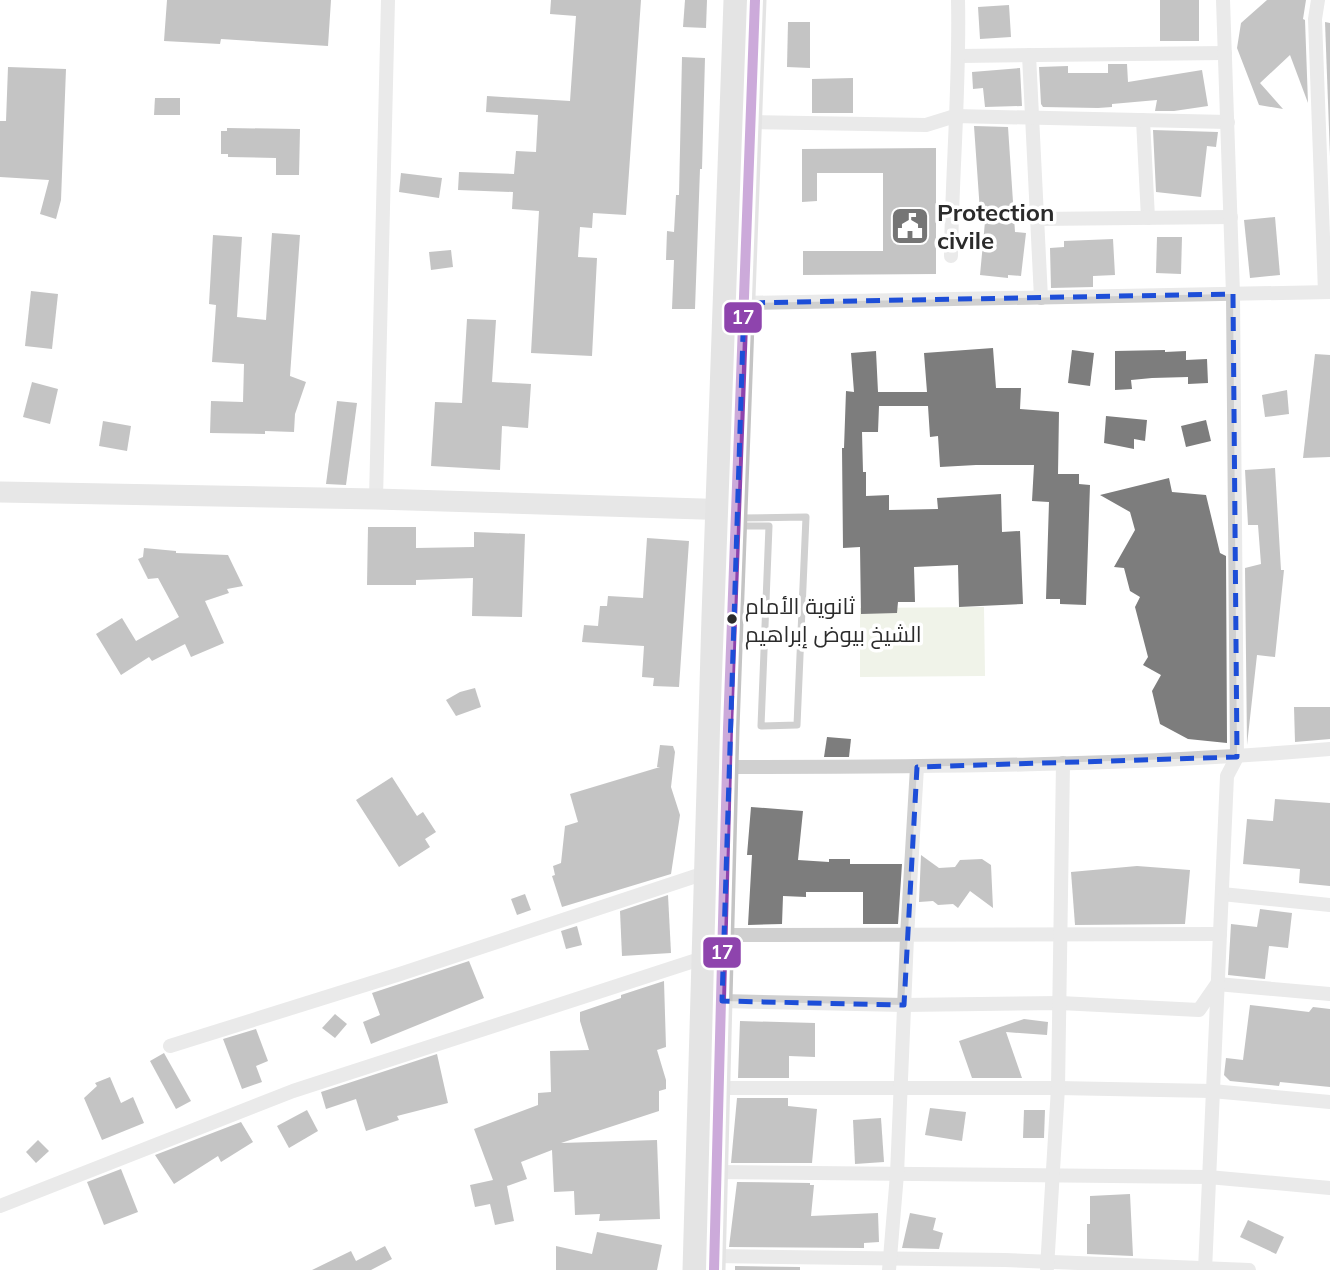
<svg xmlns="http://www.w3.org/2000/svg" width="1330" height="1270" font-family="Mulish,Cairo,sans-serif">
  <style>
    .green { fill: #f0f3e9 }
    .building { fill: #7d7d7d }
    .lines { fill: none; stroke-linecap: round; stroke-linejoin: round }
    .lane { stroke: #d0d0d0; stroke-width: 7 }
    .street { stroke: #d0d0d0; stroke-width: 14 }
    .secondary { stroke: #c9c9c9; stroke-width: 21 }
    .primary { stroke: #c4c4c4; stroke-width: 23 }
    .bus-1-casing { stroke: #fff; stroke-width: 16 }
    .bus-1 { stroke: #8e44ad; stroke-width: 10 }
    .marked { fill: none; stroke: #1d4ed8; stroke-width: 5; stroke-dasharray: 14 9; stroke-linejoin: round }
    .bus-dot { fill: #2b2b2b; stroke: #fff; stroke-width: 2.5 }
    .labels { text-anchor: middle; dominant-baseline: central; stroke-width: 7; stroke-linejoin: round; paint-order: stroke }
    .bus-label { font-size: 22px; fill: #2b2b2b; stroke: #fff; text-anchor: start }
    .poi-label { font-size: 24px; font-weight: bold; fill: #2b2b2b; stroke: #fff; text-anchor: start }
    .line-badge { stroke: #fff; stroke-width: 2.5 }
    .badge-label { font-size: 19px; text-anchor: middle; font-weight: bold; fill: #fff }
  </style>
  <rect width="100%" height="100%" fill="#fff"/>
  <polygon class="green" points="984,607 985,676 860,677 860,608"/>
  <g class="building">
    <polygon points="167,0 331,0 328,46 221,39 220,44 164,41"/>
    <polygon points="551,0 641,0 626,215 593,213 592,228 580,227 578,257 597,258 592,356 531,353 539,211 512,209 513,192 458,190 459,172 514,174 516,151 536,152 538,115 486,112 487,96 570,101 576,16 550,14"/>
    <polygon points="685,0 707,0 706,28 683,27"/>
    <rect x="1160" y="0" width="39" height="41"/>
    <polygon points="1267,0 1306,0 1303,19 1305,20 1308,103 1290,55 1260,83 1283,109 1259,105 1237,48 1241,23"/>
    <polygon points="1009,5 1011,37 980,39 978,7"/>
    <polygon points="788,22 810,22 810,68 787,67"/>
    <polygon points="1325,22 1330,23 1330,156"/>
    <polygon points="682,57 705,58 702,169 700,169 695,309 672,309 674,260 666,260 667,231 674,232 676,195 679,195"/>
    <polygon points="1108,64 1127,64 1128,82 1202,70 1208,106 1174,111 1155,111 1157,100 1112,104 1112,107 1098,108 1043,107 1041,104 1039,67 1068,66 1068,73 1108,73"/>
    <polygon points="8,67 66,69 61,200 56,219 40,214 49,180 0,177 0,121 6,121"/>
    <polygon points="1020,68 1022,106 985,107 983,88 973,89 972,72"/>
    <polygon points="853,78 853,113 812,113 812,79"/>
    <polygon points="155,98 180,98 180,115 154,115"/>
    <polygon points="974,126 1008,127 1015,232 1026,233 1021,276 1008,275 1008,278 980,275 986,211 980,212"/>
    <polygon points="227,128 300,129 299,175 276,175 276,158 228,157 228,154 221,154 221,131 227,131"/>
    <polygon points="1153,130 1218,132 1216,147 1207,146 1201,197 1156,192"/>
    <polygon points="936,148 936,274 803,275 803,251 883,251 883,173 817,173 817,201 802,202 802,149"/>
    <polygon points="401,173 442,178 439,198 399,192"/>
    <polygon points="1275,217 1280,275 1250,278 1244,220"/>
    <polygon points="272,233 300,235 290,376 306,382 295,414 294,432 265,431 265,434 210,433 211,401 243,402 244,364 212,362 216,305 209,304 213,235 242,237 237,317 266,320"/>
    <polygon points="1157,237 1182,237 1181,274 1156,273"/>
    <polygon points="1113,239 1115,275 1093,276 1093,287 1051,288 1050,248 1064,247 1064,241"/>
    <polygon points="451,250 453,267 431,270 429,252"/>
    <polygon points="31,291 58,294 52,349 25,346"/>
    <polygon points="467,319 496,320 492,382 531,384 528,428 502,426 500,470 431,466 435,402 462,403"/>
    <polygon points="993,348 996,388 1021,388 1020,409 1059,412 1058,474 1079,474 1079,484 1090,485 1086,605 1060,604 1060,599 1046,599 1049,502 1032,501 1034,465 976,465 940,467 938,436 930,437 928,406 879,406 878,432 862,432 863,472 866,472 866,496 889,495 889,510 938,509 937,498 1001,494 1002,532 1020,531 1023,604 959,607 958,565 914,567 915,602 898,602 897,613 861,614 860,547 843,548 842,448 844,448 846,391 854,392 851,353 876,351 878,392 927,392 924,353"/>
    <polygon points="1072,350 1094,353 1090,386 1068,383"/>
    <polygon points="1165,350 1165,352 1186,351 1186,360 1207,359 1208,383 1188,384 1188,377 1152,378 1131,380 1132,389 1115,390 1115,351"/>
    <polygon points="1315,354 1330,355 1330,457 1303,458"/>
    <polygon points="32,382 58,389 50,424 23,417"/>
    <polygon points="1287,390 1289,414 1265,417 1262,395"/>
    <polygon points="337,401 357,403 346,485 326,484"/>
    <polygon points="1106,416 1147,420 1145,441 1134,439 1134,449 1104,443"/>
    <polygon points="1206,420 1211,441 1186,447 1181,426"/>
    <polygon points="103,421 131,426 127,451 99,446"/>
    <polygon points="1275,468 1281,570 1284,570 1275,657 1257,655 1247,745 1245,568 1261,564 1258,525 1248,525 1245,470"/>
    <polygon points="1169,478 1172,492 1206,495 1220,553 1226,556 1227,743 1188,739 1160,724 1152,691 1161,675 1143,665 1148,657 1135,607 1140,597 1130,591 1124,568 1114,567 1135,530 1130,512 1100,495"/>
    <polygon points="368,527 416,527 416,548 474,547 474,532 525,534 522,617 472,616 473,578 416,580 416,585 367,585"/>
    <polygon points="647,538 689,541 679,687 653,686 654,678 642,677 644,646 582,642 584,625 598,626 600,606 607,606 608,596 643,598"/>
    <polygon points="144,548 176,551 176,553 228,555 243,586 227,589 229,593 205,601 224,643 191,657 185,644 152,661 149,657 121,675 96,634 122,618 136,641 179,617 158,578 148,579 138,559 143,557"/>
    <polygon points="475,688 481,707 456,716 446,700 460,692"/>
    <polygon points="1294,707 1330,707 1330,739 1295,742"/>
    <polygon points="827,737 851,739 849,757 824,757"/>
    <polygon points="660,745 673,746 675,752 671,787 680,815 671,874 562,907 552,876 555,875 553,866 561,863 565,826 578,822 570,794 660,767 657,767"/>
    <polygon points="392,777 417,816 423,812 436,832 425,839 430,847 399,867 356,800"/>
    <polygon points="1275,799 1330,803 1330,886 1299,883 1300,869 1243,864 1247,819 1273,821"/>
    <polygon points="751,807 803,811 798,860 829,862 829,859 850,859 850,864 902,864 898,924 863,924 863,892 806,892 806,897 783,896 782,924 748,925 752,855 747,855"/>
    <polygon points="921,855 939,868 955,867 960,860 982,859 991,865 993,908 970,891 958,908 953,904 938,905 933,901 919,902"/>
    <polygon points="1137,866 1190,870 1185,924 1075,925 1071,872"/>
    <polygon points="525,894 531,910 517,915 511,899"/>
    <polygon points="668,895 671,953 622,956 620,911"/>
    <polygon points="1260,909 1292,913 1288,948 1269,946 1265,979 1228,975 1231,924 1257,927"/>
    <polygon points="577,926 582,945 566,949 561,931"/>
    <polygon points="469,961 484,998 371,1044 363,1022 380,1015 372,993"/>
    <polygon points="664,981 666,1047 657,1050 666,1080 666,1089 659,1091 659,1111 561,1143 657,1140 660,1219 599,1221 600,1214 575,1215 574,1191 554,1192 552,1150 521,1162 527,1179 507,1186 514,1221 495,1225 490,1204 475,1207 470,1185 493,1180 474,1129 538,1105 538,1093 551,1092 550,1051 589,1050 580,1021 580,1012 621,998 621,995"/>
    <polygon points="1250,1005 1309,1012 1313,1007 1330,1009 1330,1087 1280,1082 1279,1086 1230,1081 1224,1075 1226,1058 1243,1060"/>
    <polygon points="335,1014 347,1024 335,1038 322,1028"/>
    <polygon points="1024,1019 1048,1022 1047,1035 1006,1032 1022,1078 972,1078 959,1041"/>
    <polygon points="740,1021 815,1023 815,1057 789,1056 789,1078 738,1078"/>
    <polygon points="256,1029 268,1061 256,1066 262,1082 242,1089 223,1039"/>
    <polygon points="164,1053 191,1101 176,1109 150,1061"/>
    <polygon points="437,1054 448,1103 397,1116 399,1120 366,1131 356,1099 326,1109 321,1092"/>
    <polygon points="110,1077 121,1103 133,1097 144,1123 102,1140 84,1098 97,1086 95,1083"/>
    <polygon points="737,1098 788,1098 788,1106 817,1109 812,1163 731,1163"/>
    <polygon points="930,1108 966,1112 962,1141 925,1135"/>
    <polygon points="307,1110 318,1131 289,1148 277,1126"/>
    <polygon points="1024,1110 1045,1110 1044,1138 1023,1138"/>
    <polygon points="881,1118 884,1162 855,1164 853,1120"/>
    <polygon points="241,1122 253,1142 221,1162 218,1156 174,1184 155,1155"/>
    <polygon points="38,1140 49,1151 36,1163 26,1152"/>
    <polygon points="121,1169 138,1212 104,1225 87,1182"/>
    <polygon points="737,1182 810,1183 810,1185 814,1185 811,1216 878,1213 879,1242 864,1243 864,1248 729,1247"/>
    <polygon points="1130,1194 1133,1256 1087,1254 1087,1224 1090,1224 1090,1196"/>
    <polygon points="910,1213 936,1218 933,1230 943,1233 939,1249 902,1248"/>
    <polygon points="1248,1220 1284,1237 1276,1254 1240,1237"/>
    <polygon points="597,1232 662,1245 657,1270 556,1270 556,1246 592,1254"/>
    <polygon points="385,1246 392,1259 371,1270 312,1270 351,1251 356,1261"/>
    <polygon points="735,1266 800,1267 800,1270 735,1270"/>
  </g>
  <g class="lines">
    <polyline class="lane" points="740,526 769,526 761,726 797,725 806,517 740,518"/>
    <g class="street">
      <polyline points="1318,0 1315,19 1325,292"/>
      <polyline points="1029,55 1041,298"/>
      <polyline points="960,56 1225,53"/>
      <polyline points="1143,120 1148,218"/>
      <polyline points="750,122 926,125 955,116 1228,122"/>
      <polyline points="1037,219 1231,217"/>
      <path d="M 951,256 C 952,171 960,85 958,0"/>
      <polyline points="744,303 1330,292"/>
      <polyline points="376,499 388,0"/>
      <path d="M 727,767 C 928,767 1130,766 1330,749"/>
      <polyline points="1222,894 1330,905"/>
      <polyline points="723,935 1220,934"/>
      <polyline points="722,1001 904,1005 1060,1003 1199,1010 1217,984 1330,994"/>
      <polyline points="170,1046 400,974 705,873"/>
      <polyline points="719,1088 1058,1088 1212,1091 1330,1102"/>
      <polyline points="717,1172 1208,1177 1330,1188"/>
      <polyline points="0,1206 293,1091 703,958"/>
      <polyline points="714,1256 1005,1260 1249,1270"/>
      <polyline points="1047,1268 1058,1088 1063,763"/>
      <polyline points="889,1270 897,1174 907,937 917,767"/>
      <polyline points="1205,1270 1227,776 1237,757 1233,294 1223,0"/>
    </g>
    <polyline class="secondary" points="0,492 376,499 734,510"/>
    <g class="primary">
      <polyline points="694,1270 713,616 735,0"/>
      <polyline points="714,1270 728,729 755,0"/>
    </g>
    <g class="bus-1-casing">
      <polyline id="bus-1" points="714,1270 728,729 755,0"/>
    </g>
    <use href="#bus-1" class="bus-1"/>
  </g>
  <path d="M0 0H1330V1270H0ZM 1233,294 L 1237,757 L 917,767 L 904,1005 L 722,1001 L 744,303 Z" fill="#fff" fill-opacity=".55" fill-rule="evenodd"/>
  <path class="marked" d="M 1233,294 L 1237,757 L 917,767 L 904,1005 L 722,1001 L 744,303 Z"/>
  <defs>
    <g id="civic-square" transform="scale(2.0125)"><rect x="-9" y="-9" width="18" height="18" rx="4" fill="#757575" stroke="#fff"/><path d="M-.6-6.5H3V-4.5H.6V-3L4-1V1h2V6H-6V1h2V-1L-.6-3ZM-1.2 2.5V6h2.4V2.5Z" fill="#fff"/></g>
  </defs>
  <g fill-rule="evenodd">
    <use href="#civic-square" x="910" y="226"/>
  </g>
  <circle class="bus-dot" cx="732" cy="619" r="6"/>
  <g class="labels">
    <g class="bus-label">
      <text x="745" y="606">ثانوية الأمام<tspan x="745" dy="28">الشيخ بيوض إبراهيم</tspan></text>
    </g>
    <g class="poi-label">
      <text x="937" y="212">Protection<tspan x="937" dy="28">civile</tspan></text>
    </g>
  </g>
  <g class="line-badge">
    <rect x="723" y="301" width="40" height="33" rx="7" fill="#8e44ad"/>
    <rect x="702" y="936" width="40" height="33" rx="7" fill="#8e44ad"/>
  </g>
  <g class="badge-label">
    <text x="743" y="324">17</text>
    <text x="722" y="959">17</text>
  </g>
</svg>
